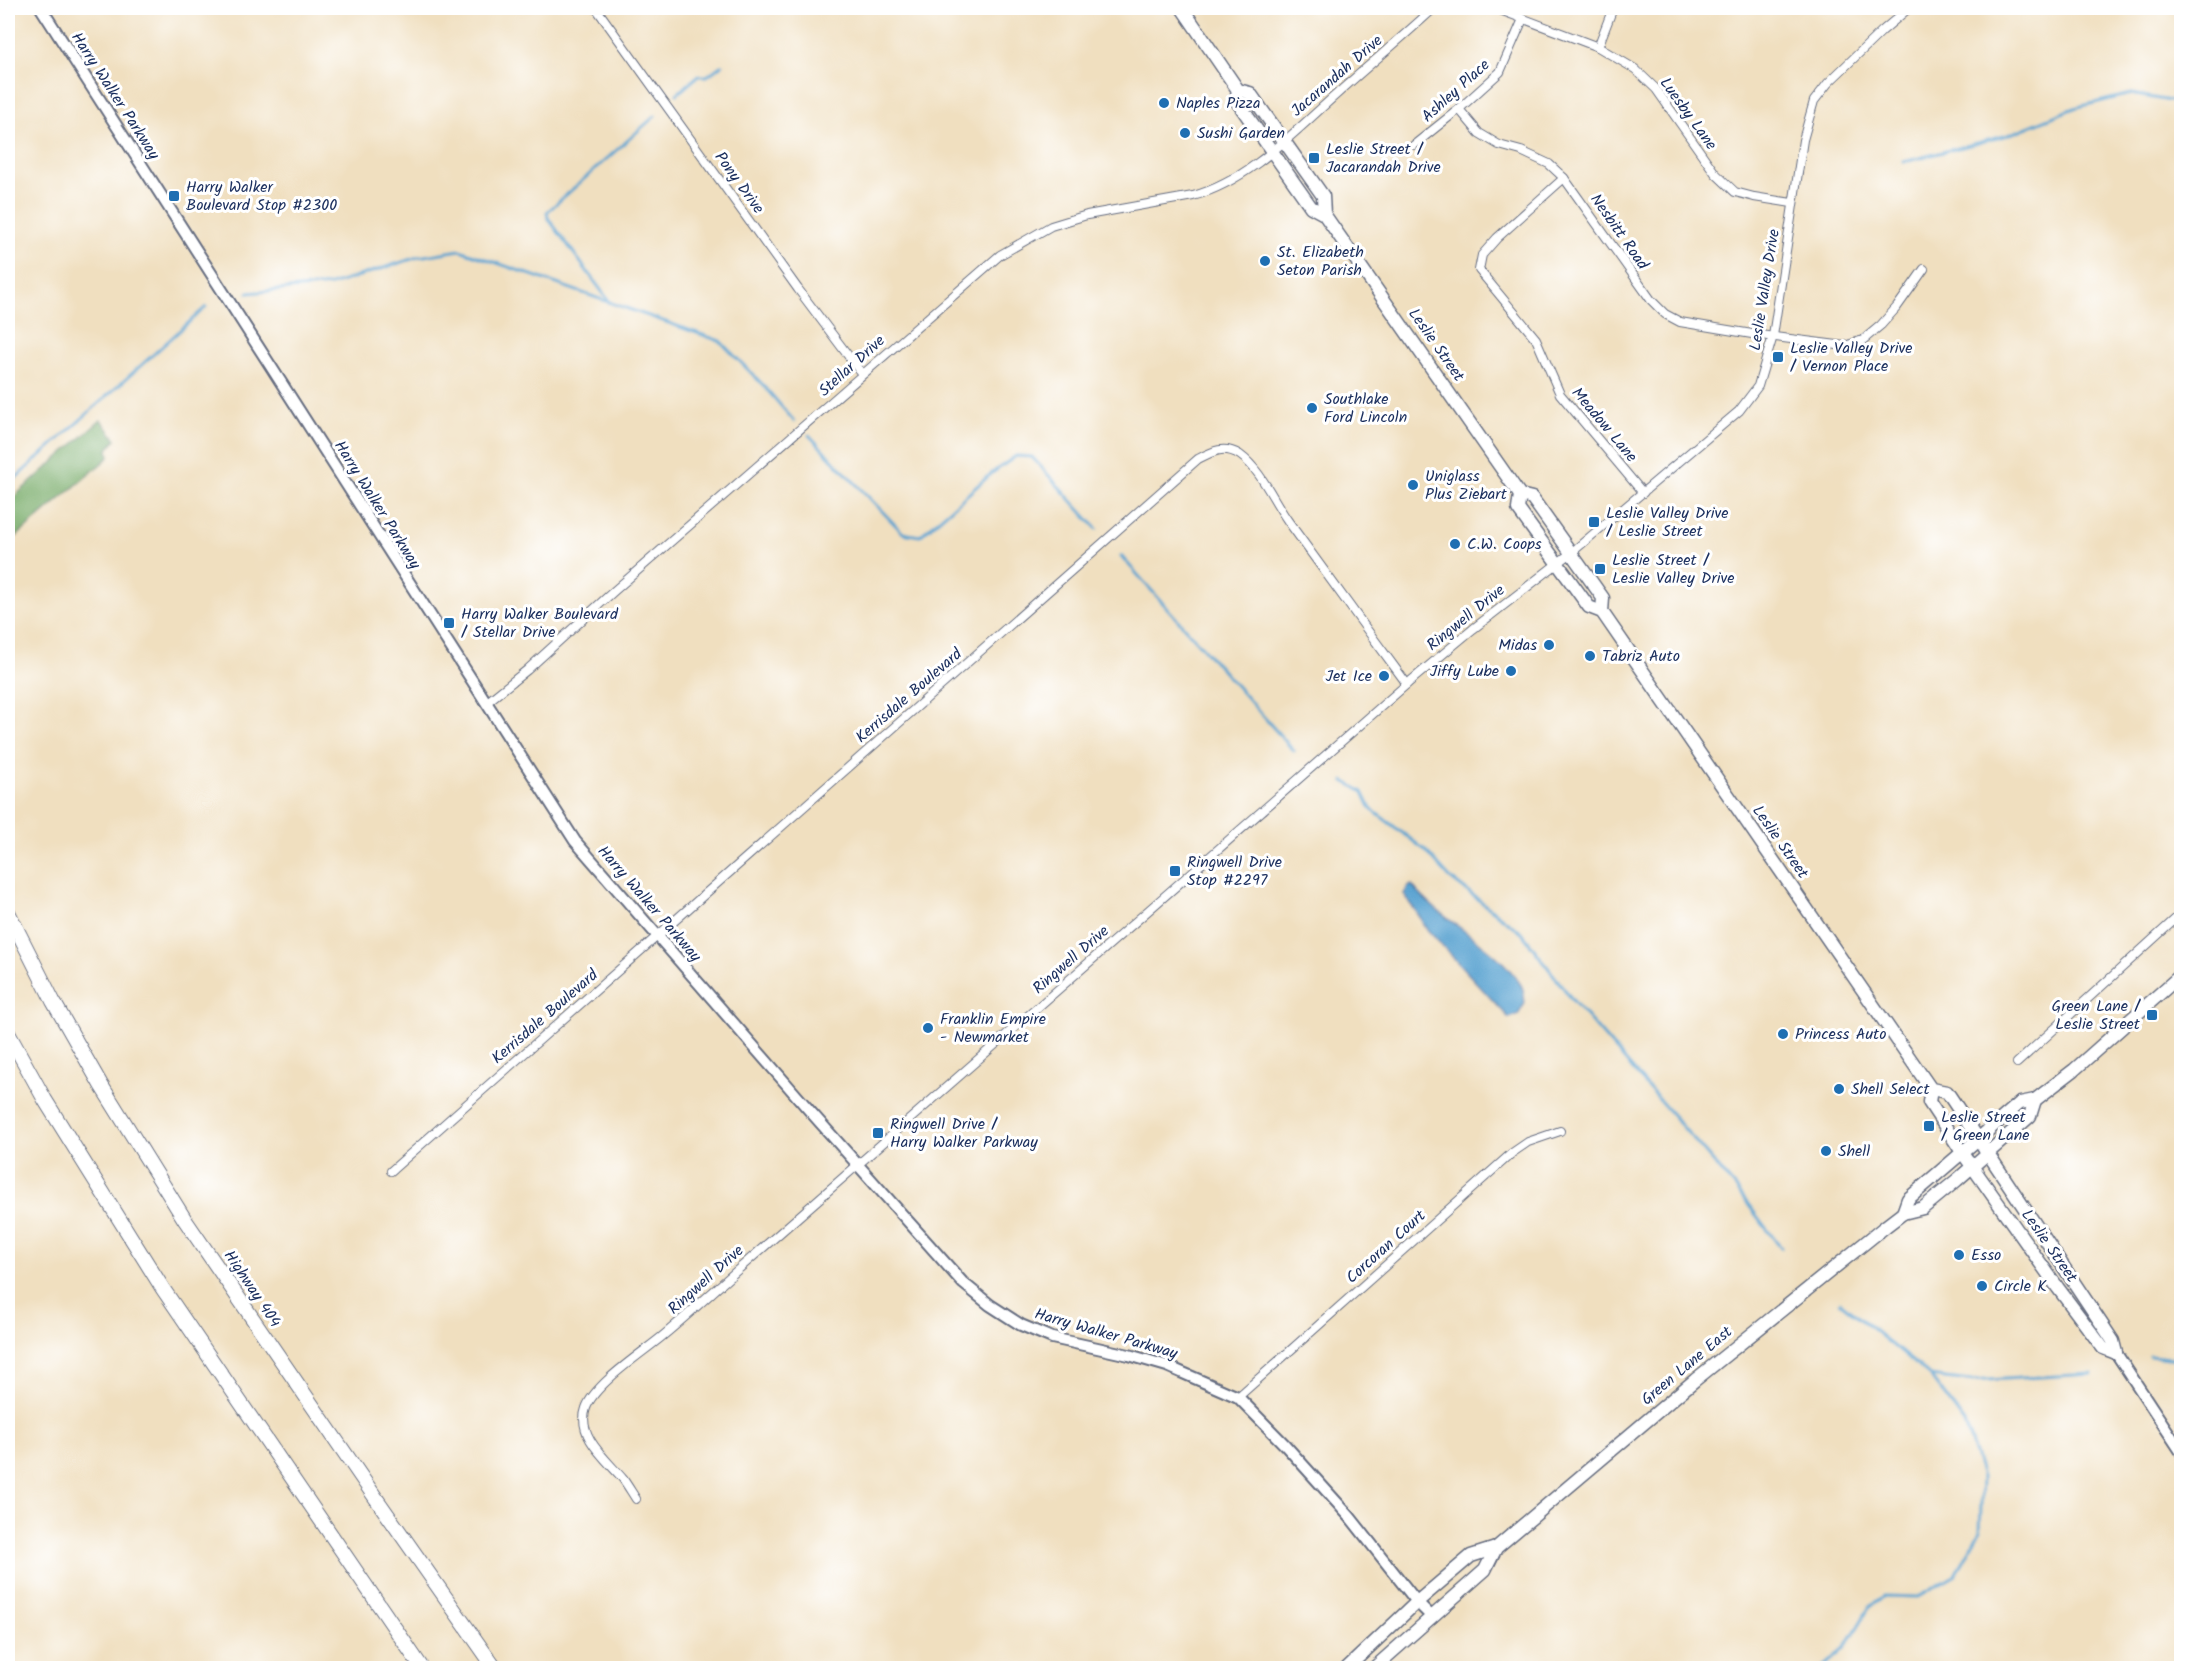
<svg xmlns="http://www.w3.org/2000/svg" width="2189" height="1676" font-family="Kalam,sans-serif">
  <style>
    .forest { fill: #78ac69; stroke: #4a6e64; stroke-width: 1.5 }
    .water { fill: #59a2d0; stroke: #3a6897; stroke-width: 1.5 }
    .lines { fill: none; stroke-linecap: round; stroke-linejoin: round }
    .stream { stroke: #59a2d0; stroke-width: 3 }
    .street-casing { stroke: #666d80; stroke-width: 10 }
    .secondary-casing { stroke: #666d80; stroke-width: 14 }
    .primary-casing { stroke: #666d80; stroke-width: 15 }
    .highway-casing { stroke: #666d80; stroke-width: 16 }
    .street { stroke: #fff; stroke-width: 8 }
    .secondary { stroke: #fff; stroke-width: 10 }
    .primary { stroke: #fff; stroke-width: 12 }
    .highway { stroke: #fff; stroke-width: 14 }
    .poi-dot { fill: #1f6fb2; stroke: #fff; stroke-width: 2 }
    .labels { text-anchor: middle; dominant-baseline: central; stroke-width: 6; stroke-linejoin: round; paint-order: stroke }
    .street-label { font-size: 16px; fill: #1b2f5e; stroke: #fff }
    .poi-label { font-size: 16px; fill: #1b2f5e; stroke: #fff; text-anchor: start }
  </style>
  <rect width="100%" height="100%" fill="#fff"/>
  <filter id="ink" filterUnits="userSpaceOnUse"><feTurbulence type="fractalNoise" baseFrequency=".0167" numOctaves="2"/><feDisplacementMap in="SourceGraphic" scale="12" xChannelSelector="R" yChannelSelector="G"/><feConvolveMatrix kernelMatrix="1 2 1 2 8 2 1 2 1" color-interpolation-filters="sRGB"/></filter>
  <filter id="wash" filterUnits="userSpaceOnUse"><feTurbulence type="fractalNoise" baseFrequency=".008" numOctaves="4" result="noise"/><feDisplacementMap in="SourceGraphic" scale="24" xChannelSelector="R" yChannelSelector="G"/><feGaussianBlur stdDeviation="1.35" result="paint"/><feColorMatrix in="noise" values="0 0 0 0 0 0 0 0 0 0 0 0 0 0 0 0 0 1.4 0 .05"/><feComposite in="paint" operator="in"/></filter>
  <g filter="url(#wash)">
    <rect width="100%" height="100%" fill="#f0dfbf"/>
    <polygon class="forest" points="101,420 116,439 108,449 109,457 10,542 8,542 8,502"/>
    <path class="water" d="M 1412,885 C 1441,922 1497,945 1521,985 C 1524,990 1524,998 1525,1003 L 1518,1015 L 1509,1018 L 1423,925 C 1421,913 1409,906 1404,894 L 1408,887 Z"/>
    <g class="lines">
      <g class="stream">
        <polyline points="677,94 698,76 707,76 722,65"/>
        <polyline points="1904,162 2008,135 2074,108 2131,94 2176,102 2182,101"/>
        <polyline points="248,293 331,285 418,257 460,250 720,341 763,385 794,421"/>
        <polyline points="609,301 548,218 547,212 655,116"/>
        <polyline points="809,435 903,533 920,536 992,473 1016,456 1032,457 1097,529"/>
        <polyline points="8,485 206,307"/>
        <polyline points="1121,556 1294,751"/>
        <polyline points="1344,781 1363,792 1371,809 1425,850 1450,878 1522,933 1574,1002 1735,1187 1781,1248"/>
        <polyline points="2150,1356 2182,1359"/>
        <polyline points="1930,1376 1970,1381 2092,1374"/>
        <polyline points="1822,1668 1845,1648 1869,1608 1884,1596 1918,1597 1956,1575 1980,1531 1982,1477 1965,1423 1930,1376 1840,1302"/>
      </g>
    </g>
  </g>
  <g filter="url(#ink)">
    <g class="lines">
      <g class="street-casing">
        <g id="street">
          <polyline points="596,8 798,289 862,374"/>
          <polyline points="1495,8 1598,47 1635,69 1656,89 1715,173 1735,192 1754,197 1792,203"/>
          <polyline points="1598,47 1613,8"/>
          <polyline points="1459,109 1479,133 1499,145 1521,151 1549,164 1564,178 1651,300 1665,314 1680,322 1752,334 1845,346 1863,340 1881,325 1897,307 1924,269"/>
          <polyline points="1414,145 1459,109 1500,72 1523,19"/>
          <polyline points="1564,178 1497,238 1482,255 1479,270 1536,339 1560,394 1643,493"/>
          <path d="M 486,703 L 527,670 L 614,591 L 1000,255 L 1051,226 L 1087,215 L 1193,196 C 1249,181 1295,131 1338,93 C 1370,64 1403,37 1434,8"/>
          <polyline points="2017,1063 2182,913"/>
          <path d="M 391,1171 L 1198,459 C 1213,451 1224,445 1240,455 C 1261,470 1273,500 1288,521 C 1328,576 1367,630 1407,684"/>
          <polyline points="1238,1397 1512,1153 1528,1142 1560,1131"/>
          <path d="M 636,1499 C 632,1493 628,1486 623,1479 C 607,1460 576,1436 586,1408 C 595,1383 644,1352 665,1334 C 688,1315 710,1294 733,1274 C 956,1076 1181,880 1407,684 L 1473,629 L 1571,553 L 1739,411 L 1758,386 L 1773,336 L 1803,140 L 1814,101 L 1828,83 L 1882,31 L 1909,8"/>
        </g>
      </g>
      <g class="secondary-casing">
        <g id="secondary">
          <polyline points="41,8 575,841 809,1110 963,1283 990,1305 1021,1325 1052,1338 1129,1355 1167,1366 1238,1397 1285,1445 1350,1517 1417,1602 1432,1617"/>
          <polyline points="2116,1353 2182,1453"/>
        </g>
      </g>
      <g class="primary-casing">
        <g id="primary">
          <polyline points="1182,8 1238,90 1250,93 1323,196 1324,214"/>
          <polyline points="1238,90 1236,100 1311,207 1324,214 1520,495 1532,498 1603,598 1602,612"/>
          <polyline points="1520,495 1518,509 1589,607 1602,612 1931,1089 1947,1092 2113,1341 2116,1353"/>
          <polyline points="1931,1089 1929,1102 1962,1152 2058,1288 2103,1348 2116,1353"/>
          <polyline points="1903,1213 1908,1199 2020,1103 2035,1100 2074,1070 2182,974"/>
          <polyline points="1347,1668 1417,1602 1471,1556 1496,1548"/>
          <polyline points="1374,1668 1485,1570 1496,1548 1695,1380 1886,1226 1903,1213 1923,1208 1957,1180 2030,1116 2035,1100"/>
        </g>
      </g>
      <g class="highway-casing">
        <g id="highway">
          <polyline points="8,912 53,1001 101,1085 185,1220 375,1497 495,1668"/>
          <polyline points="8,1033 45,1100 163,1289 422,1668"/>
        </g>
      </g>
      <use href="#street" class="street"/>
      <use href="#secondary" class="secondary"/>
      <use href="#primary" class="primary"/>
      <use href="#highway" class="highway"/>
    </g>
  </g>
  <g class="poi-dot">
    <circle cx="1164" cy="103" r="6"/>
    <circle cx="1185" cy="133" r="6"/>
    <rect x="1308" y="152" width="12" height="12" rx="3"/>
    <rect x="168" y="190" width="12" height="12" rx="3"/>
    <circle cx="1265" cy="261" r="6"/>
    <rect x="1772" y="351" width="12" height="12" rx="3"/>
    <circle cx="1312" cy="408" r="6"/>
    <circle cx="1413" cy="485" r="6"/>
    <rect x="1588" y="516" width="12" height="12" rx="3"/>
    <circle cx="1455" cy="544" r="6"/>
    <rect x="1594" y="563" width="12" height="12" rx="3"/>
    <rect x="443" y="617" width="12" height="12" rx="3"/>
    <circle cx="1549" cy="645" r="6"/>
    <circle cx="1590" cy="656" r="6"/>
    <circle cx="1511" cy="671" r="6"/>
    <circle cx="1384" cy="676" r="6"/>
    <rect x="1169" y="865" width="12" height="12" rx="3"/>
    <rect x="2146" y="1009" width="12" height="12" rx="3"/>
    <circle cx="928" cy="1028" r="6"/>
    <circle cx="1783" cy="1034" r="6"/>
    <circle cx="1839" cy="1089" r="6"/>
    <rect x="1923" y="1120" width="12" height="12" rx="3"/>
    <rect x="872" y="1127" width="12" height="12" rx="3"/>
    <circle cx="1826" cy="1151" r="6"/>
    <circle cx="1959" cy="1255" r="6"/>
    <circle cx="1982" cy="1286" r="6"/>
  </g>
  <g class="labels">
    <g class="street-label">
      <text transform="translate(1337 76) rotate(-41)">Jacarandah Drive</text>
      <text transform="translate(1456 91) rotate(-42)">Ashley Place</text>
      <text transform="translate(115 96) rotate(57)">Harry Walker Parkway</text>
      <text transform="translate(1688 114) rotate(54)">Luesby Lane</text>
      <text transform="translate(739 183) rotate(54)">Pony Drive</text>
      <text transform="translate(1619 232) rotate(55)">Nesbitt Road</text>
      <text transform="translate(1765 290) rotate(-81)">Leslie Valley Drive</text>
      <text transform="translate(1436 345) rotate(55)">Leslie Street</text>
      <text transform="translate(852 366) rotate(-42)">Stellar Drive</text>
      <text transform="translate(1604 425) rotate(50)">Meadow Lane</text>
      <text transform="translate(377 505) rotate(58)">Harry Walker Parkway</text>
      <text transform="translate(1466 618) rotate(-39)">Ringwell Drive</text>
      <text transform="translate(909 696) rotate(-41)">Kerrisdale Boulevard</text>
      <text transform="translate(1780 842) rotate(55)">Leslie Street</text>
      <text transform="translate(649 904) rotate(49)">Harry Walker Parkway</text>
      <text transform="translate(1071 960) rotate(-41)">Ringwell Drive</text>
      <text transform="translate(545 1017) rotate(-41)">Kerrisdale Boulevard</text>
      <text transform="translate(2049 1246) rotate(55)">Leslie Street</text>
      <text transform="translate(1386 1247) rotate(-42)">Corcoran Court</text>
      <text transform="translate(706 1280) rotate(-42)">Ringwell Drive</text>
      <text transform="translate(252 1289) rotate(56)">Highway 404</text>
      <text transform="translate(1106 1334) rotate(16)">Harry Walker Parkway</text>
      <text transform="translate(1687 1366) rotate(-40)">Green Lane East</text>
    </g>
    <g class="poi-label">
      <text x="1176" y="103">Naples Pizza</text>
      <text x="1197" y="133">Sushi Garden</text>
      <text x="1326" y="149">Leslie Street /<tspan x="1326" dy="18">Jacarandah Drive</tspan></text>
      <text x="186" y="187">Harry Walker<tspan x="186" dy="18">Boulevard Stop #2300</tspan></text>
      <text x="1277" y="252">St. Elizabeth<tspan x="1277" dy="18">Seton Parish</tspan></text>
      <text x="1790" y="348">Leslie Valley Drive<tspan x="1790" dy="18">/ Vernon Place</tspan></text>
      <text x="1324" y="399">Southlake<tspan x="1324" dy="18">Ford Lincoln</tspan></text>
      <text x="1425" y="476">Uniglass<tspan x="1425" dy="18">Plus Ziebart</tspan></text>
      <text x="1606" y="513">Leslie Valley Drive<tspan x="1606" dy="18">/ Leslie Street</tspan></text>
      <text x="1467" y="544">C.W. Coops</text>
      <text x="1612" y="560">Leslie Street /<tspan x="1612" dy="18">Leslie Valley Drive</tspan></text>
      <text x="461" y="614">Harry Walker Boulevard<tspan x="461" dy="18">/ Stellar Drive</tspan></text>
      <text x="1537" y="645" text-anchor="end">Midas</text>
      <text x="1602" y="656">Tabriz Auto</text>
      <text x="1499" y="671" text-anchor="end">Jiffy Lube</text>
      <text x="1372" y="676" text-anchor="end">Jet Ice</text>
      <text x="1187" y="862">Ringwell Drive<tspan x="1187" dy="18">Stop #2297</tspan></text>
      <text x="2140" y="1006" text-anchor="end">Green Lane /<tspan x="2140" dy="18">Leslie Street</tspan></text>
      <text x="940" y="1019">Franklin Empire<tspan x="940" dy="18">- Newmarket</tspan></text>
      <text x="1795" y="1034">Princess Auto</text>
      <text x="1851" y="1089">Shell Select</text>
      <text x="1941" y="1117">Leslie Street<tspan x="1941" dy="18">/ Green Lane</tspan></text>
      <text x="890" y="1124">Ringwell Drive /<tspan x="890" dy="18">Harry Walker Parkway</tspan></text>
      <text x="1838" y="1151">Shell</text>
      <text x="1971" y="1255">Esso</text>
      <text x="1994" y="1286">Circle K</text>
    </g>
  </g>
  <rect width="2189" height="1676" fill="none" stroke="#fff" stroke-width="30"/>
</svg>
